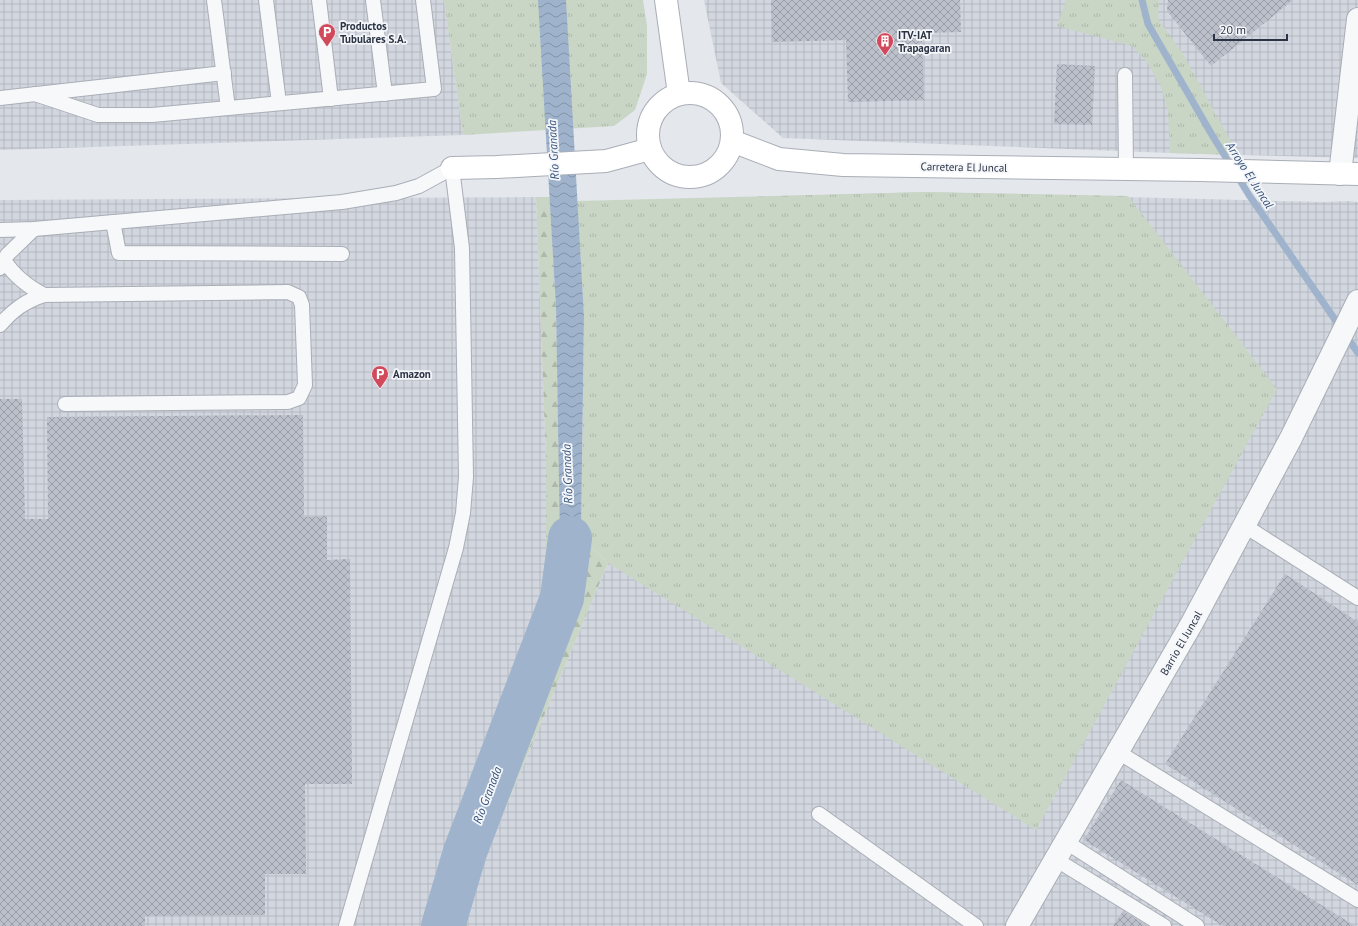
<svg xmlns="http://www.w3.org/2000/svg" width="1358" height="926" font-family="'PT Sans',sans-serif">
  <style>
    .industrial { fill: url(#industrial-grid) }
    .grass { fill: url(#grass-tufts) }
    .forest { fill: url(#forest-firs) }
    .water { fill: url(#water-waves) }
    .lines { fill: none; stroke-linecap: round; stroke-linejoin: round }
    .stream { stroke: #9fb4cc; stroke-width: 7 }
    .river { stroke: #9fb4cc; stroke-width: 44 }
    .building { fill: url(#building-cross-hatch) }
    .lane-casing { stroke: #a9aeb7; stroke-width: 16 }
    .street-casing { stroke: #a9aeb7; stroke-width: 24 }
    .secondary-casing { stroke: #a9aeb7; stroke-width: 24 }
    .lane { stroke: #f7f8fa; stroke-width: 14 }
    .street { stroke: #f7f8fa; stroke-width: 22 }
    .secondary { stroke: #fff; stroke-width: 22 }
    .labels { text-anchor: middle; dominant-baseline: central; stroke-width: 3.5; stroke-linejoin: round; paint-order: stroke }
    .poi-label { font-size: 11px; font-weight: bold; fill: #2b3445; stroke: #f4f6f9; text-anchor: start }
    .street-label { font-size: 11px; fill: #2b3445; stroke: #f4f6f9 }
    .water-label { font-size: 12px; font-style: italic; fill: #34527a; stroke: #f4f6f9 }
  </style>
  <defs>
    <pattern id="industrial-grid" width="8" height="8" patternUnits="userSpaceOnUse"><rect width="8" height="8" fill="#d2d6de"/><path d="M0 4h8M4 0v8" fill="none" stroke="#b4b8c0"/></pattern>
    <pattern id="grass-tufts" width="24" height="20" patternUnits="userSpaceOnUse"><rect width="24" height="20" fill="#c9d6c5"/><path d="M3 7l-1-3M5 7V3M7 7l1-3M15 17l-1-3M17 17v-4M19 17l1-3" fill="none" stroke="#adb8ab"/></pattern>
    <pattern id="forest-firs" width="22" height="20" patternUnits="userSpaceOnUse"><rect width="22" height="20" fill="#c9d6c5"/><path d="M5 1l3.5 6h-7zM16 11l3.5 6h-7z" fill="#adb8ab"/></pattern>
    <pattern id="water-waves" width="16" height="10" patternUnits="userSpaceOnUse"><rect width="16" height="10" fill="#9fb4cc"/><path d="M0 5q4-4 8 0t8 0" fill="none" stroke="#8293a7"/></pattern>
    <pattern id="building-cross-hatch" width="8" height="8" patternUnits="userSpaceOnUse"><rect width="8" height="8" fill="#bbc0ca"/><path d="M0 0l8 8M0 8l8-8" fill="none" stroke="#989da6"/></pattern>
  </defs>
  <rect width="100%" height="100%" fill="#e4e7ec"/>
  <g class="industrial">
    <polygon points="0,0 444,0 463,135 0,150"/>
    <polygon points="704,0 1358,0 1358,158 1170,153 783,138 721,83"/>
    <polygon points="925,192 1325,202 1349,201 1358,202 1358,926 467,926 469,895 608,563 625,201"/>
    <polygon points="536,197 546,460 546,609 449,847 429,926 0,926 0,200"/>
  </g>
  <g class="grass">
    <polygon points="444,0 643,0 647,26 647,74 635,110 614,126 463,135"/>
    <polygon points="1066,0 1159,0 1158,19 1183,54 1238,155 1170,153 1168,111 1161,87 1147,62 1132,46 1057,26"/>
    <polygon points="925,192 1128,196 1277,389 1036,830 608,563 581,537 584,316 577,201"/>
  </g>
  <polygon class="forest" points="536,197 550,197 556,308 562,596 581,537 608,563 469,895 467,926 429,926 449,847 546,609 546,460"/>
  <polygon class="water" points="538,0 566,0 584,316 581,537 562,598 560,540 556,308"/>
  <g class="lines">
    <polyline class="stream" points="1142,0 1148,24 1212,135 1249,195 1358,353"/>
    <polyline class="river" points="443,926 465,852 562,598 570,538"/>
  </g>
  <g class="building">
    <polygon points="771,0 960,0 961,32 922,33 924,100 848,102 846,40 772,42"/>
    <polygon points="1168,0 1293,0 1211,66 1167,11"/>
    <polygon points="1057,64 1095,66 1092,125 1054,124"/>
    <polygon points="0,399 22,399 25,519 48,519 47,417 303,415 304,517 327,516 327,560 350,559 352,784 305,784 306,874 265,874 265,915 145,916 145,926 0,926"/>
    <polygon points="1285,574 1358,622 1358,885 1165,764"/>
    <polygon points="1121,780 1355,926 1223,926 1084,840"/>
    <polygon points="1123,911 1147,926 1113,926"/>
  </g>
  <g class="lines">
    <g class="lane-casing">
      <g id="lane">
        <polyline points="214,0 228,108"/>
        <polyline points="266,0 279,103"/>
        <polyline points="319,0 331,99"/>
        <polyline points="373,0 385,94"/>
        <polyline points="1125,75 1126,169"/>
        <polyline points="35,94 98,115 152,115 434,89 423,0"/>
        <polyline points="0,98 224,73"/>
        <polyline points="113,222 119,253 342,254"/>
        <polyline points="0,230 34,229 342,202 396,193 419,186 452,168 462,248 466,477 463,513 456,548 346,926"/>
        <path d="M 4,260 C 14,276 27,286 44,295"/>
        <polyline points="0,268 7,255 34,229"/>
        <path d="M 0,325 C 13,310 25,301 44,295 L 288,292 L 299,297 L 302,305 L 305,385 L 299,398 L 288,402 L 65,404"/>
        <polyline points="1245,526 1358,598"/>
        <polyline points="1118,752 1358,900"/>
        <polyline points="819,814 976,926"/>
        <polyline points="1066,842 1197,926"/>
        <polyline points="1055,859 1164,926"/>
      </g>
    </g>
    <g class="street-casing">
      <g id="street">
        <polyline points="1340,174 1358,19"/>
        <polyline points="1017,926 1192,623 1291,438 1358,301"/>
      </g>
    </g>
    <g class="secondary-casing">
      <g id="secondary">
        <polyline points="666,0 679,94"/>
        <circle cx="690" cy="135" r="42"/>
        <polyline points="732,141 779,159 843,165 1200,170 1358,174"/>
        <polyline points="452,168 497,167 606,161 650,149"/>
      </g>
    </g>
    <use href="#lane" class="lane"/>
    <use href="#street" class="street"/>
    <use href="#secondary" class="secondary"/>
  </g>
  <defs>
    <g id="parking-pin" transform="scale(0.9)"><path d="M0 17L-7.5 6A9.5 9.5 0 1 1 7.5 6Z" fill="#d1495b" stroke="#f4f6f9"/><path d="M-3.5-5.5H1a3.5 3.5 0 0 1 0 7H-1V5.5H-3.5ZM-1-3.4V-.6H.8a1.4 1.4 0 0 0 0-2.8Z" fill="#fff"/></g>
    <g id="building-pin" transform="scale(0.9)"><path d="M0 17L-7.5 6A9.5 9.5 0 1 1 7.5 6Z" fill="#d1495b" stroke="#f4f6f9"/><path d="M-4-6H4V6H1V3H-1V6H-4ZM-2.5-4.3h1.7v1.8h-1.7ZM.8-4.3h1.7v1.8H.8ZM-2.5-1h1.7V.8h-1.7ZM.8-1h1.7V.8H.8Z" fill="#fff"/></g>
  </defs>
  <g fill-rule="evenodd">
    <use href="#parking-pin" x="327" y="32"/>
    <use href="#building-pin" x="885" y="41"/>
    <use href="#parking-pin" x="380" y="374"/>
  </g>
  <g class="labels">
    <g class="poi-label">
      <text x="340" y="26">Productos<tspan x="340" dy="13">Tubulares S.A.</tspan></text>
      <text x="898" y="35">ITV-IAT<tspan x="898" dy="13">Trapagaran</tspan></text>
      <text x="393" y="374">Amazon</text>
    </g>
    <g class="street-label">
      <text transform="translate(964 167) rotate(1)">Carretera El Juncal</text>
      <text transform="translate(1181 643) rotate(-60)">Barrio El Juncal</text>
    </g>
    <g class="water-label">
      <text transform="translate(553 150) rotate(-93)">Río Granada</text>
      <text transform="translate(1250 175) rotate(57)">Arroyo El Juncal</text>
      <text transform="translate(567 474) rotate(-92)">Río Granada</text>
      <text transform="translate(487 795) rotate(-69)">Río Granada</text>
    </g>
  </g>
  <path d="M1214 34v6h73v-6" fill="none" stroke="#2b3445" stroke-width="2"/>
  <text x="1220" y="34" font-size="12" fill="#2b3445" stroke="#f4f6f9" stroke-width="3" paint-order="stroke">20 m</text>
</svg>
